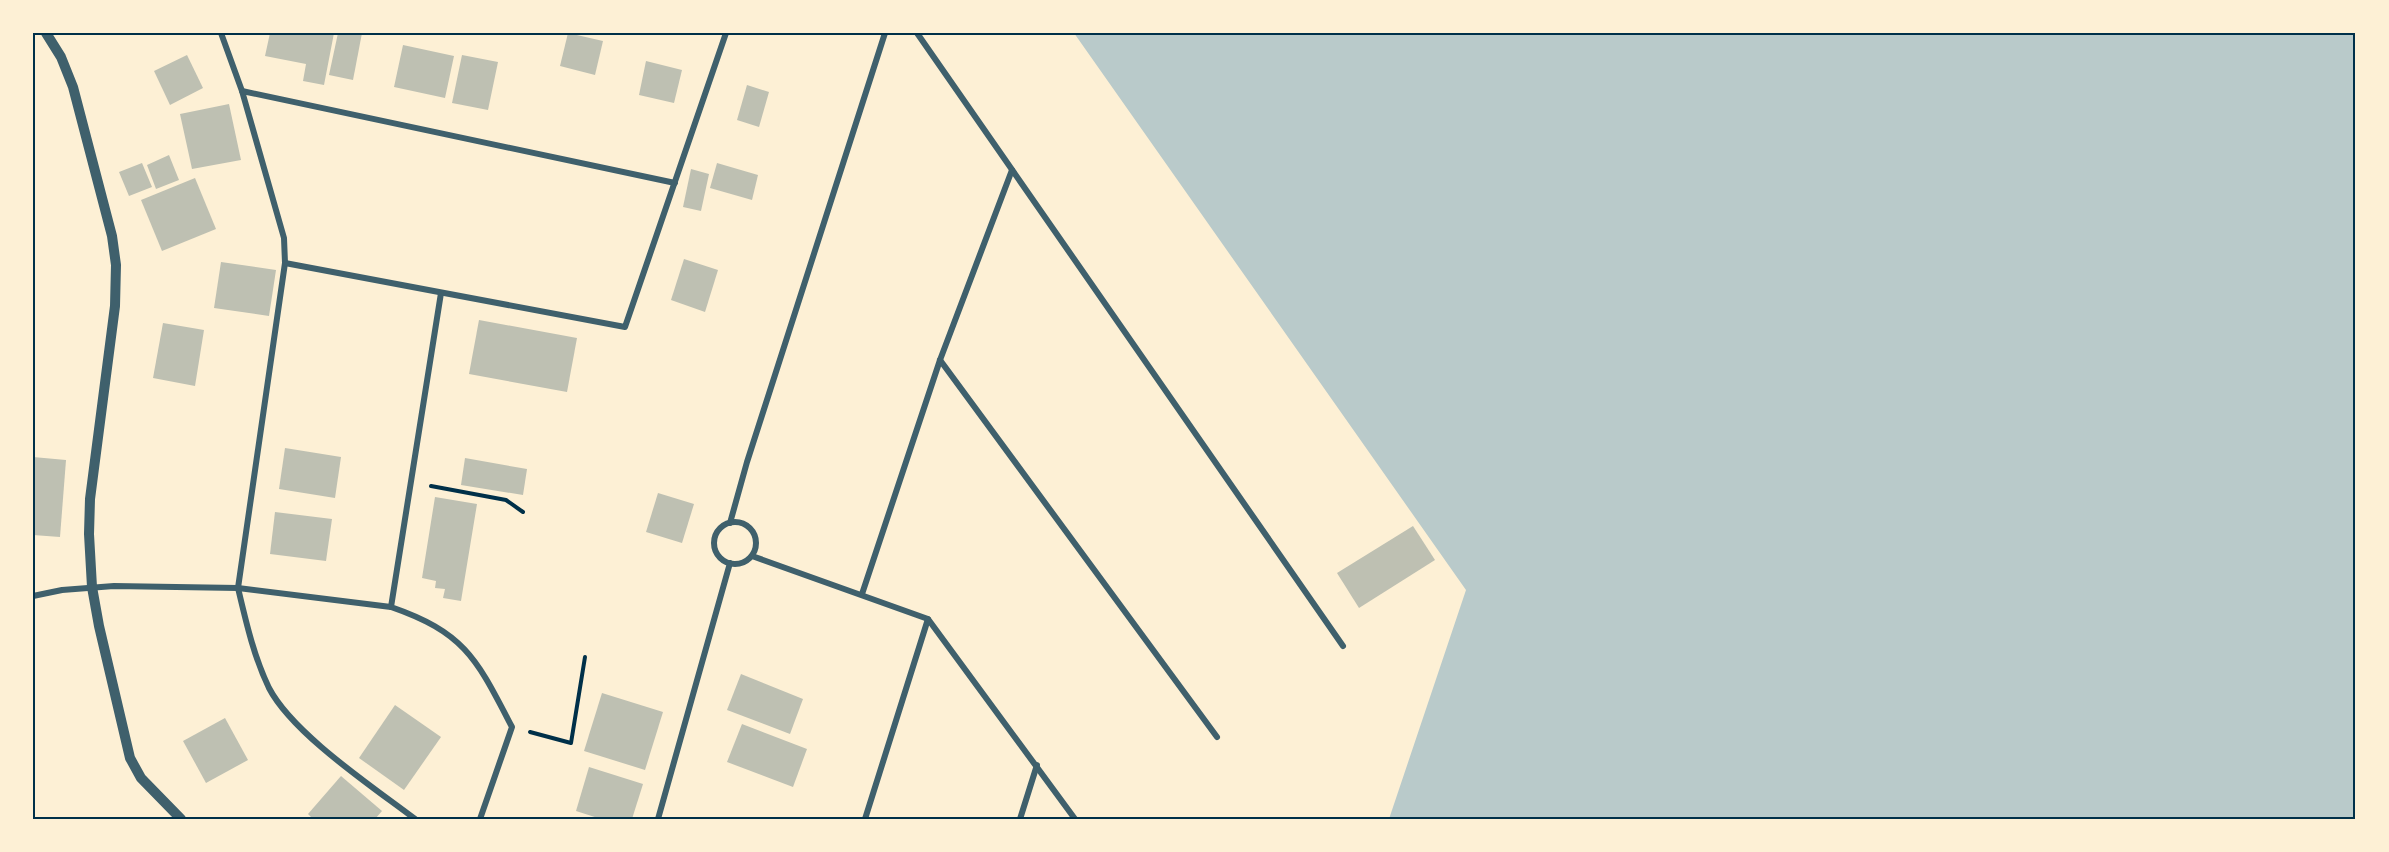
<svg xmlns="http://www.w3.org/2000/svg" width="2389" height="852" font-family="Lato,sans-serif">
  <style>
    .green { fill: #b9caca }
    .building { fill: #bec0b2 }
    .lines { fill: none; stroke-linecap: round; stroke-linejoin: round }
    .path { stroke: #003049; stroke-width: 4 }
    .minor { stroke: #3f606c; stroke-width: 6 }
    .tertiary { stroke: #3f606c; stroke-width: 10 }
    .neatline { fill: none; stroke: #003049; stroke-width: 2 }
  </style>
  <rect width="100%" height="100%" fill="#fdf0d5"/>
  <polygon class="green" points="1074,33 2356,33 2356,819 1389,819 1466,590"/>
  <g class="building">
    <polygon points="270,33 334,33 324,85 303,81 306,64 265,56"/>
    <polygon points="338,33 362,33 353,80 329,75"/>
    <polygon points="568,33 603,41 595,75 560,66"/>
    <polygon points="403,45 454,56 445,98 394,87"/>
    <polygon points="187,55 203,88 170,105 154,71"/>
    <polygon points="462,55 498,62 488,110 452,103"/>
    <polygon points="646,61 682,70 674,103 639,95"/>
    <polygon points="747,85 769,92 759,127 737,120"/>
    <polygon points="229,104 241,160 192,169 180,114"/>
    <polygon points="169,155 179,180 156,189 147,165"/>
    <polygon points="142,163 152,187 129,196 119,172"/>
    <polygon points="717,163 758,175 752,200 710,188"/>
    <polygon points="691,169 709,174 701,211 683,207"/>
    <polygon points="195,178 216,229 162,251 141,200"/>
    <polygon points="684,259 718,270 705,312 671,300"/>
    <polygon points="221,262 276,270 269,316 214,308"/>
    <polygon points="479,320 577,338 567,392 469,374"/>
    <polygon points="163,323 204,330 195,386 153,378"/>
    <polygon points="285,448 341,457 335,498 279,489"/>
    <polygon points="33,457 66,460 60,537 33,535"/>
    <polygon points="465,458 527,469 523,495 461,485"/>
    <polygon points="658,493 694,504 682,543 646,532"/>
    <polygon points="435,497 477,504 461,601 443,598 445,589 435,588 436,581 422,578"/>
    <polygon points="275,512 332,519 326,561 270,554"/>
    <polygon points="1413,526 1435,560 1359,608 1337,573"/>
    <polygon points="741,674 803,699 790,734 727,710"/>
    <polygon points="602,693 663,712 645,770 584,751"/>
    <polygon points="395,705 441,737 404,790 359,758"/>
    <polygon points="225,718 248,760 206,783 183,741"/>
    <polygon points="742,724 807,749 793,787 727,762"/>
    <polygon points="589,767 643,784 632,819 601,819 576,811"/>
    <polygon points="341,776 382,811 375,819 313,819 308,814"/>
  </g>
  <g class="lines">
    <g class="path">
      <polyline points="431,486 506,500 523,512"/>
      <polyline points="530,732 571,743 585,657"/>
    </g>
    <g class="minor">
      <path d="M 221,33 L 242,91 L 284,238 L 285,263 L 238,588 C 246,622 254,657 269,688 C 293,734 373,787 415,819"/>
      <polyline points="917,33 1343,646"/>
      <polyline points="242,91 675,183"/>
      <polyline points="285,263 625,327 726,33"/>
      <path d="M 441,293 L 391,607 C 466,633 477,660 512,727 L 480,819"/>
      <polyline points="940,360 1217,737"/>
      <circle cx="735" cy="543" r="21"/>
      <polyline points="730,523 747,462 885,33"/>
      <polyline points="752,556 928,619 1075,819"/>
      <polyline points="862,594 940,360 1012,170"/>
      <polyline points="33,596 62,590 114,586 238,588 391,607"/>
      <polyline points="658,819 730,563"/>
      <polyline points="865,819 928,619"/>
      <polyline points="1020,819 1037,765"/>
    </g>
    <polyline class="tertiary" points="46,33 61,57 73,87 112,236 116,265 115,306 90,499 89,534 92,587 99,626 130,758 141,778 181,819"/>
  </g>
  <rect width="2389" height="852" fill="none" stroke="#fdf0d5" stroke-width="69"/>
  <rect x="34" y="34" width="2320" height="784" class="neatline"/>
</svg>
